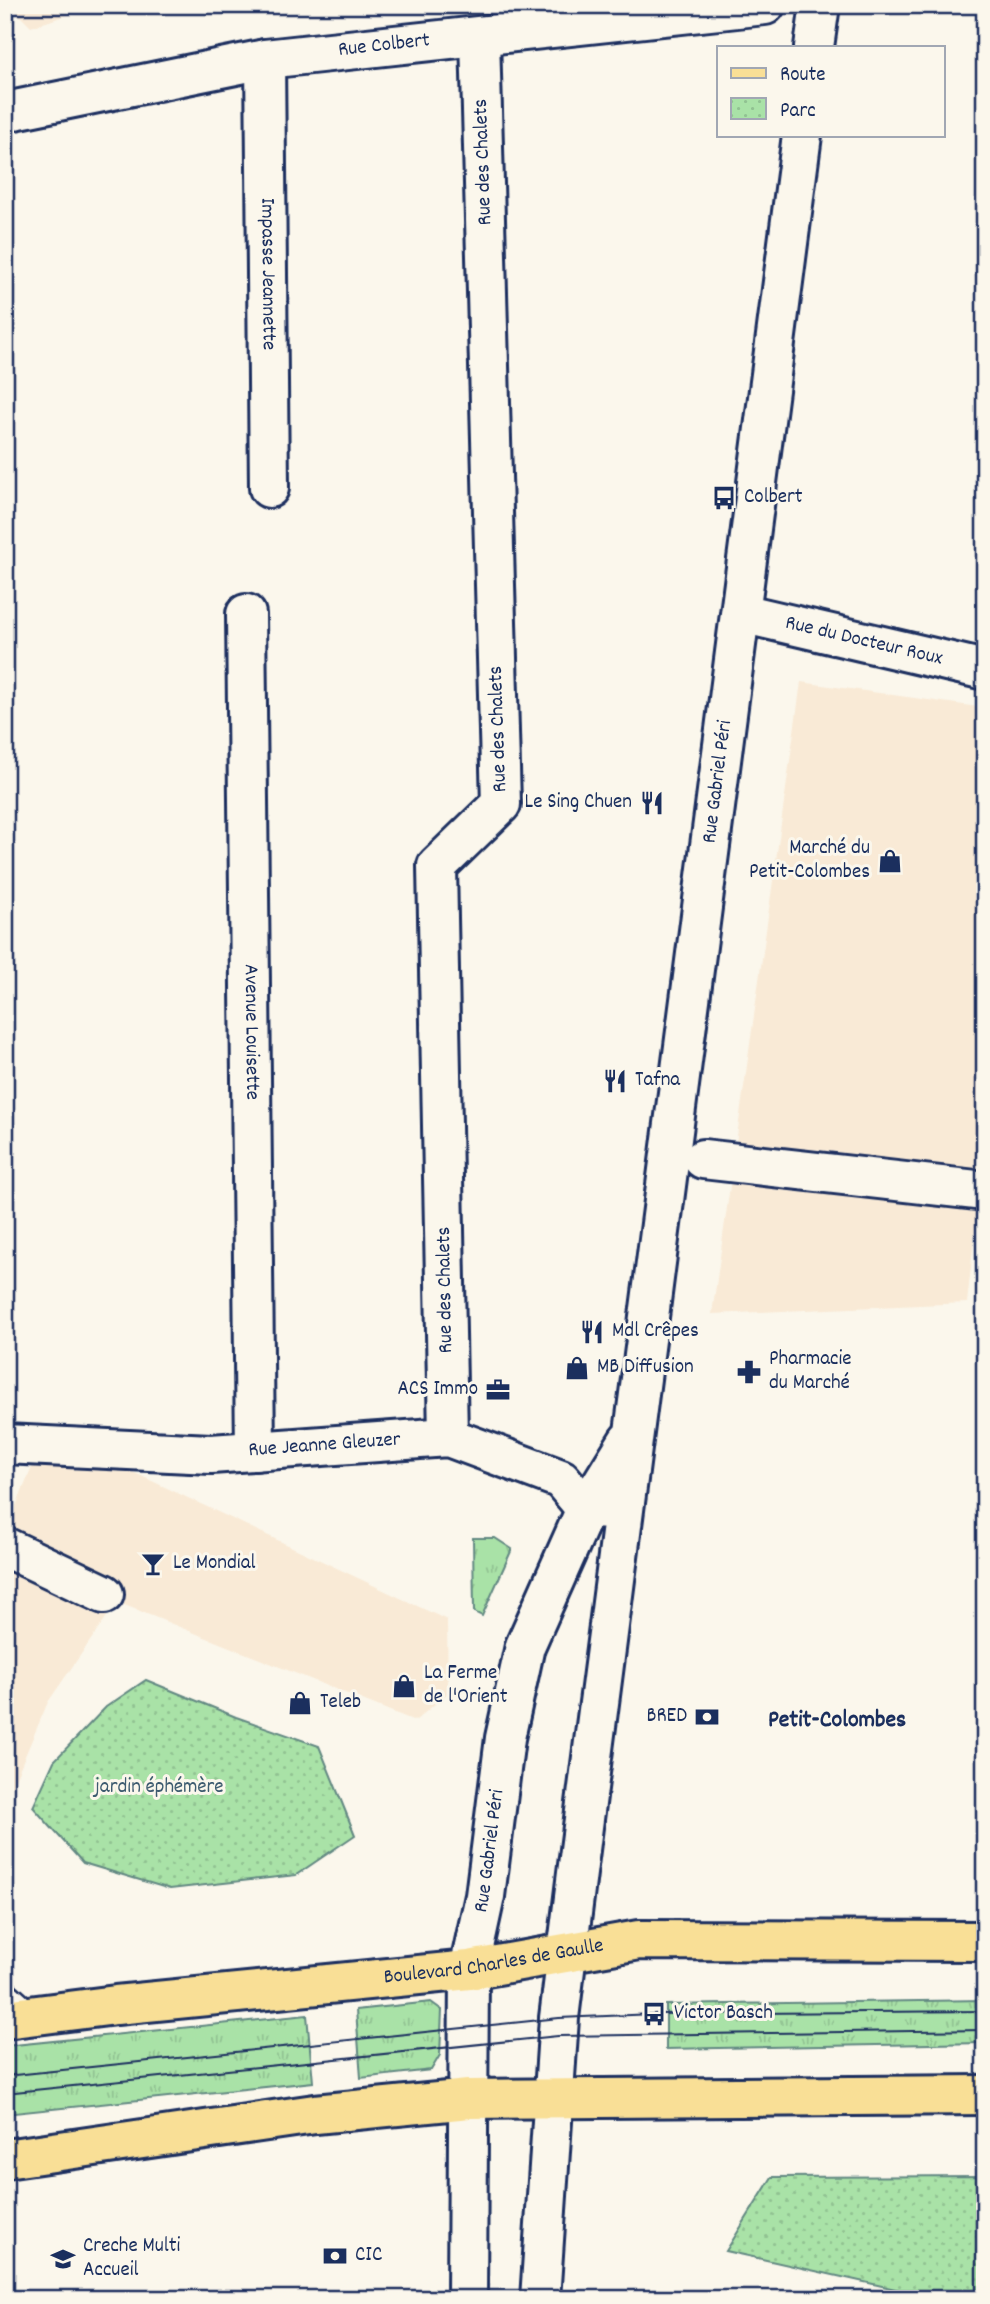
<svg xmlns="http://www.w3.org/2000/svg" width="990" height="2304" font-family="Dekko,sans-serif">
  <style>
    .built { fill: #f9ead6 }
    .grass { fill: url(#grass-tufts); stroke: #628882; stroke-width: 2 }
    .park { fill: url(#park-dots); stroke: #628882; stroke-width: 2 }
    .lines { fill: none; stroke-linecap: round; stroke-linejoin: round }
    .lane-casing { stroke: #1b2f5e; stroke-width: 28 }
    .street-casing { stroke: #1b2f5e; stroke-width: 44 }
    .secondary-casing { stroke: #1b2f5e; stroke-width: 44 }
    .primary-casing { stroke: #1b2f5e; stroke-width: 44 }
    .lane { stroke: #fbf7ec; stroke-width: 23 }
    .street { stroke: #fbf7ec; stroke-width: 38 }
    .secondary { stroke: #fbf7ec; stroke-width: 38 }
    .primary { stroke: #f9df96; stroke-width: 38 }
    .tram { stroke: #1b2f5e; stroke-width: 2 }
    .labels { text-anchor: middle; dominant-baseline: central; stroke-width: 6; stroke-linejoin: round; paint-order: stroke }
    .street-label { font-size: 21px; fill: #1b2f5e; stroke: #fbf7ec }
    .poi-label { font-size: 21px; fill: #1b2f5e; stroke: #fbf7ec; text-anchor: start }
    .park-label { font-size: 21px; fill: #3e5c70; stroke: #fbf7ec }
    .quarter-label { font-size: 24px; font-weight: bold; fill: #1b2f5e; stroke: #fbf7ec }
  </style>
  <defs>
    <pattern id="grass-tufts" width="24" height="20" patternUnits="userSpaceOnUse" patternTransform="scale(1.75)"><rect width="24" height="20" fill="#a9e2a7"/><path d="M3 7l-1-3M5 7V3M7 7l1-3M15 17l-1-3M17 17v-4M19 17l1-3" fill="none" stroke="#91c292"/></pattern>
    <pattern id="park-dots" width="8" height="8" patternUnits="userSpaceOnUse" patternTransform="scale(1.75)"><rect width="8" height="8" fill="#a9e2a7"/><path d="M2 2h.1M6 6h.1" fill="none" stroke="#91c292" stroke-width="1.8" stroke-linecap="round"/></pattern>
  </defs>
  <rect width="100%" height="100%" fill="#fbf7ec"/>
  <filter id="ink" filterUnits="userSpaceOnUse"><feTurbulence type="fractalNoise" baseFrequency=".0143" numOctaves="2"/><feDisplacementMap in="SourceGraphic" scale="14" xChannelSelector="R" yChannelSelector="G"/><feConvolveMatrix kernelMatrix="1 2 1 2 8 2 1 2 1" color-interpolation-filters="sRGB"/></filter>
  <g filter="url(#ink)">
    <g class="built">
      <polygon points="9,5 98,5 31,27"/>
      <polygon points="801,682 985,708 985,1141 967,1303 712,1314"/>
      <polygon points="33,1465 118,1465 447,1620 448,1693 415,1721 117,1602 48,1702 5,1803 5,1532"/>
    </g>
    <g class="grass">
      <polygon points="473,1538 495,1538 512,1549 482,1616 474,1612"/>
      <polygon points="985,2000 985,2043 666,2049 666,2005"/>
      <polygon points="431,2002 442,2010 440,2055 431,2070 361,2078 356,2010"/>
      <polygon points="307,2015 313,2082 5,2114 5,2046"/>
    </g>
    <g class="park">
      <polygon points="146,1680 236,1717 319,1746 355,1835 296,1875 170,1889 83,1863 33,1807 54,1761 106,1707"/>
      <polygon points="985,2176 985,2299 940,2299 726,2251 772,2177"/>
    </g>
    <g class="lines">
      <g class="lane-casing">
        <polyline id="lane" points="5,1992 33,2017"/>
      </g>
      <g class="street-casing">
        <g id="street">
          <path id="s1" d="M 265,59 L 269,488"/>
          <path id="s2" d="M 5,112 L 265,59 L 765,5"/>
          <path id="s3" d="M 741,613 L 985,670"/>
          <path id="s4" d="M 246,614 L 255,1451"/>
          <polyline points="703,1159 985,1191"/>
          <polyline points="448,1437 437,866 501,804 480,37"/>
          <path id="s5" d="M 5,1444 L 211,1454 L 448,1437 L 561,1479 L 586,1509 L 618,1510"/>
          <polyline points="5,1547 104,1594"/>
        </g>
      </g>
      <g class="secondary-casing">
        <g id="secondary">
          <polyline points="814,47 820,5"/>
          <path id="s6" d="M 467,2299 L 469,1970 L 485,1896 L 505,1738 L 525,1646 L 586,1509 L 628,1441"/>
          <path id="s7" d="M 540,2299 L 559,2018 L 577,1873 L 802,135"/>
        </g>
      </g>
      <g class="primary-casing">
        <g id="primary">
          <path id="s8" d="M 5,2019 L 116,2005 L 469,1970 L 639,1940 L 985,1941"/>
          <polyline points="5,2159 315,2114 469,2099 985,2095"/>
        </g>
      </g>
      <use href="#lane" class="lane"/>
      <use href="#street" class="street"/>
      <use href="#secondary" class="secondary"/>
      <use href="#primary" class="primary"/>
      <g class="tram">
        <polyline points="5,2076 559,2018 654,2014 985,2011"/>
        <polyline points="5,2093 558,2036 985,2030"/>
      </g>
    </g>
  </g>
  <defs>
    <g id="bus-bare" transform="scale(1.89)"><path d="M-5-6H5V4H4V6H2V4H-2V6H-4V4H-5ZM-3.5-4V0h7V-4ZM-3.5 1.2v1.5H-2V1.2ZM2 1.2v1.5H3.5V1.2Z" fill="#1b2f5e" stroke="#fbf7ec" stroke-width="2.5" paint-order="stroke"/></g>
    <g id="restaurant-bare" transform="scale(1.89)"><path d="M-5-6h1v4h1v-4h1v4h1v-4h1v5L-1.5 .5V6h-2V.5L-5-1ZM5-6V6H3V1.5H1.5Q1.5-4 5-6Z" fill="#1b2f5e" stroke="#fbf7ec" stroke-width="2.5" paint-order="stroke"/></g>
    <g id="shop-bare" transform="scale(1.89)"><path d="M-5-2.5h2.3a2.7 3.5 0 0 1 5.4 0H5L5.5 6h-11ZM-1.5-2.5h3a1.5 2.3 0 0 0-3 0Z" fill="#1b2f5e" stroke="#fbf7ec" stroke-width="2.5" paint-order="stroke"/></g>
    <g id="pharmacy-bare" transform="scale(1.89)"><path d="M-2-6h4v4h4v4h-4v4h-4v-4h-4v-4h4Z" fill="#1b2f5e" stroke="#fbf7ec" stroke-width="2.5" paint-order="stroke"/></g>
    <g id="office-bare" transform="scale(1.89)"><path d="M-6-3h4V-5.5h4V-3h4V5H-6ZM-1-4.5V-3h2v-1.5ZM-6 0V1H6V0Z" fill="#1b2f5e" stroke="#fbf7ec" stroke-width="2.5" paint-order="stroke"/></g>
    <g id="bar-bare" transform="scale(1.89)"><path d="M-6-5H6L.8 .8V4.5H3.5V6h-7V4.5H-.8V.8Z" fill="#1b2f5e" stroke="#fbf7ec" stroke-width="2.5" paint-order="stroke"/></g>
    <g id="bank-bare" transform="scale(1.89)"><path d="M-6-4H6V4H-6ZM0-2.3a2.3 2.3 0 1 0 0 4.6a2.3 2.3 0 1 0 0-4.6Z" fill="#1b2f5e" stroke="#fbf7ec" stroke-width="2.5" paint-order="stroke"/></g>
    <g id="school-bare" transform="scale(1.89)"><path d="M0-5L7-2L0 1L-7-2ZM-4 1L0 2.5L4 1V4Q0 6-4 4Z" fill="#1b2f5e" stroke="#fbf7ec" stroke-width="2.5" paint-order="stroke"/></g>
  </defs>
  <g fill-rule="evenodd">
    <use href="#bus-bare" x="724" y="498"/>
    <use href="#restaurant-bare" x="652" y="803"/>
    <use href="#shop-bare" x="890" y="861"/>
    <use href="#restaurant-bare" x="615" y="1081"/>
    <use href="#restaurant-bare" x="592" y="1332"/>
    <use href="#shop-bare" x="577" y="1368"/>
    <use href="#pharmacy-bare" x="749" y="1372"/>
    <use href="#office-bare" x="498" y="1390"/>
    <use href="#bar-bare" x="153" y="1564"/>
    <use href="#shop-bare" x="404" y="1686"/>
    <use href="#shop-bare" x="300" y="1703"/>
    <use href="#bank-bare" x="707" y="1717"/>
    <use href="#bus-bare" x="654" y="2014"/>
    <use href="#bank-bare" x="335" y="2256"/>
    <use href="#school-bare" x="63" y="2259"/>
  </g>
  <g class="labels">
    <g class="street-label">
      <text stroke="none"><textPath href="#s2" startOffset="385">Rue Colbert</textPath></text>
      <text transform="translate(484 162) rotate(-92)">Rue des Chalets</text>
      <text stroke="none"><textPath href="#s1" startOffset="215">Impasse Jeannette</textPath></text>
      <text stroke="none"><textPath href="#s3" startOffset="126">Rue du Docteur Roux</textPath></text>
      <text transform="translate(499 729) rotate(-92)">Rue des Chalets</text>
      <text stroke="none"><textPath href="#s7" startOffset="1528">Rue Gabriel Péri</textPath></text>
      <text stroke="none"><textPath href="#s4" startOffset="418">Avenue Louisette</textPath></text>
      <text transform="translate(446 1290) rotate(-91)">Rue des Chalets</text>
      <text stroke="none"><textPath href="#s5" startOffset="320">Rue Jeanne Gleuzer</textPath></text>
      <text stroke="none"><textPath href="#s6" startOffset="450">Rue Gabriel Péri</textPath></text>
      <text stroke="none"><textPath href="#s8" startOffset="492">Boulevard Charles de Gaulle</textPath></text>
    </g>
    <g class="poi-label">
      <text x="744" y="498">Colbert</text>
      <text x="632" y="803" text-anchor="end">Le Sing Chuen</text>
      <text x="870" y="849" text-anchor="end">Marché du<tspan x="870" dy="24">Petit-Colombes</tspan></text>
      <text x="635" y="1081">Tafna</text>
      <text x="612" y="1332">Mdl Crêpes</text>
      <text x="769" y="1360">Pharmacie<tspan x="769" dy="24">du Marché</tspan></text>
      <text x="597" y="1368">MB Diffusion</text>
      <text x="478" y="1390" text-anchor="end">ACS Immo</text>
      <text x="173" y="1564">Le Mondial</text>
      <text x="424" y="1674">La Ferme<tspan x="424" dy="24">de l'Orient</tspan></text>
      <text x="320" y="1703">Teleb</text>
      <text x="687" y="1717" text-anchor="end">BRED</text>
      <text x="674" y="2014">Victor Basch</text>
      <text x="83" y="2247">Creche Multi<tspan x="83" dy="24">Accueil</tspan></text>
      <text x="355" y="2256">CIC</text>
    </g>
    <g class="park-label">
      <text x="159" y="1788">jardin éphémère</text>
    </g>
    <g class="quarter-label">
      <text x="837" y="1721">Petit-Colombes</text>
    </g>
  </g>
  <rect width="990" height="2304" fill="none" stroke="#fbf7ec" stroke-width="28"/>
  <rect x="14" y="14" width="962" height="2276" fill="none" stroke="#1b2f5e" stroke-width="2.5" filter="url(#ink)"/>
  <rect x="717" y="46" width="228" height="91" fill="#fbf7ec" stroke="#a1a7b3" stroke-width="2"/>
  <rect x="731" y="68" width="35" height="10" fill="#f9df96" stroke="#a1a7b3" stroke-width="2"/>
  <text x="780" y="80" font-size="21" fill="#1b2f5e">Route</text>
  <rect x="731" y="98" width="35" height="21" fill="url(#park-dots)" stroke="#a1a7b3" stroke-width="2"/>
  <text x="780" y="116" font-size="21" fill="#1b2f5e">Parc</text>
</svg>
